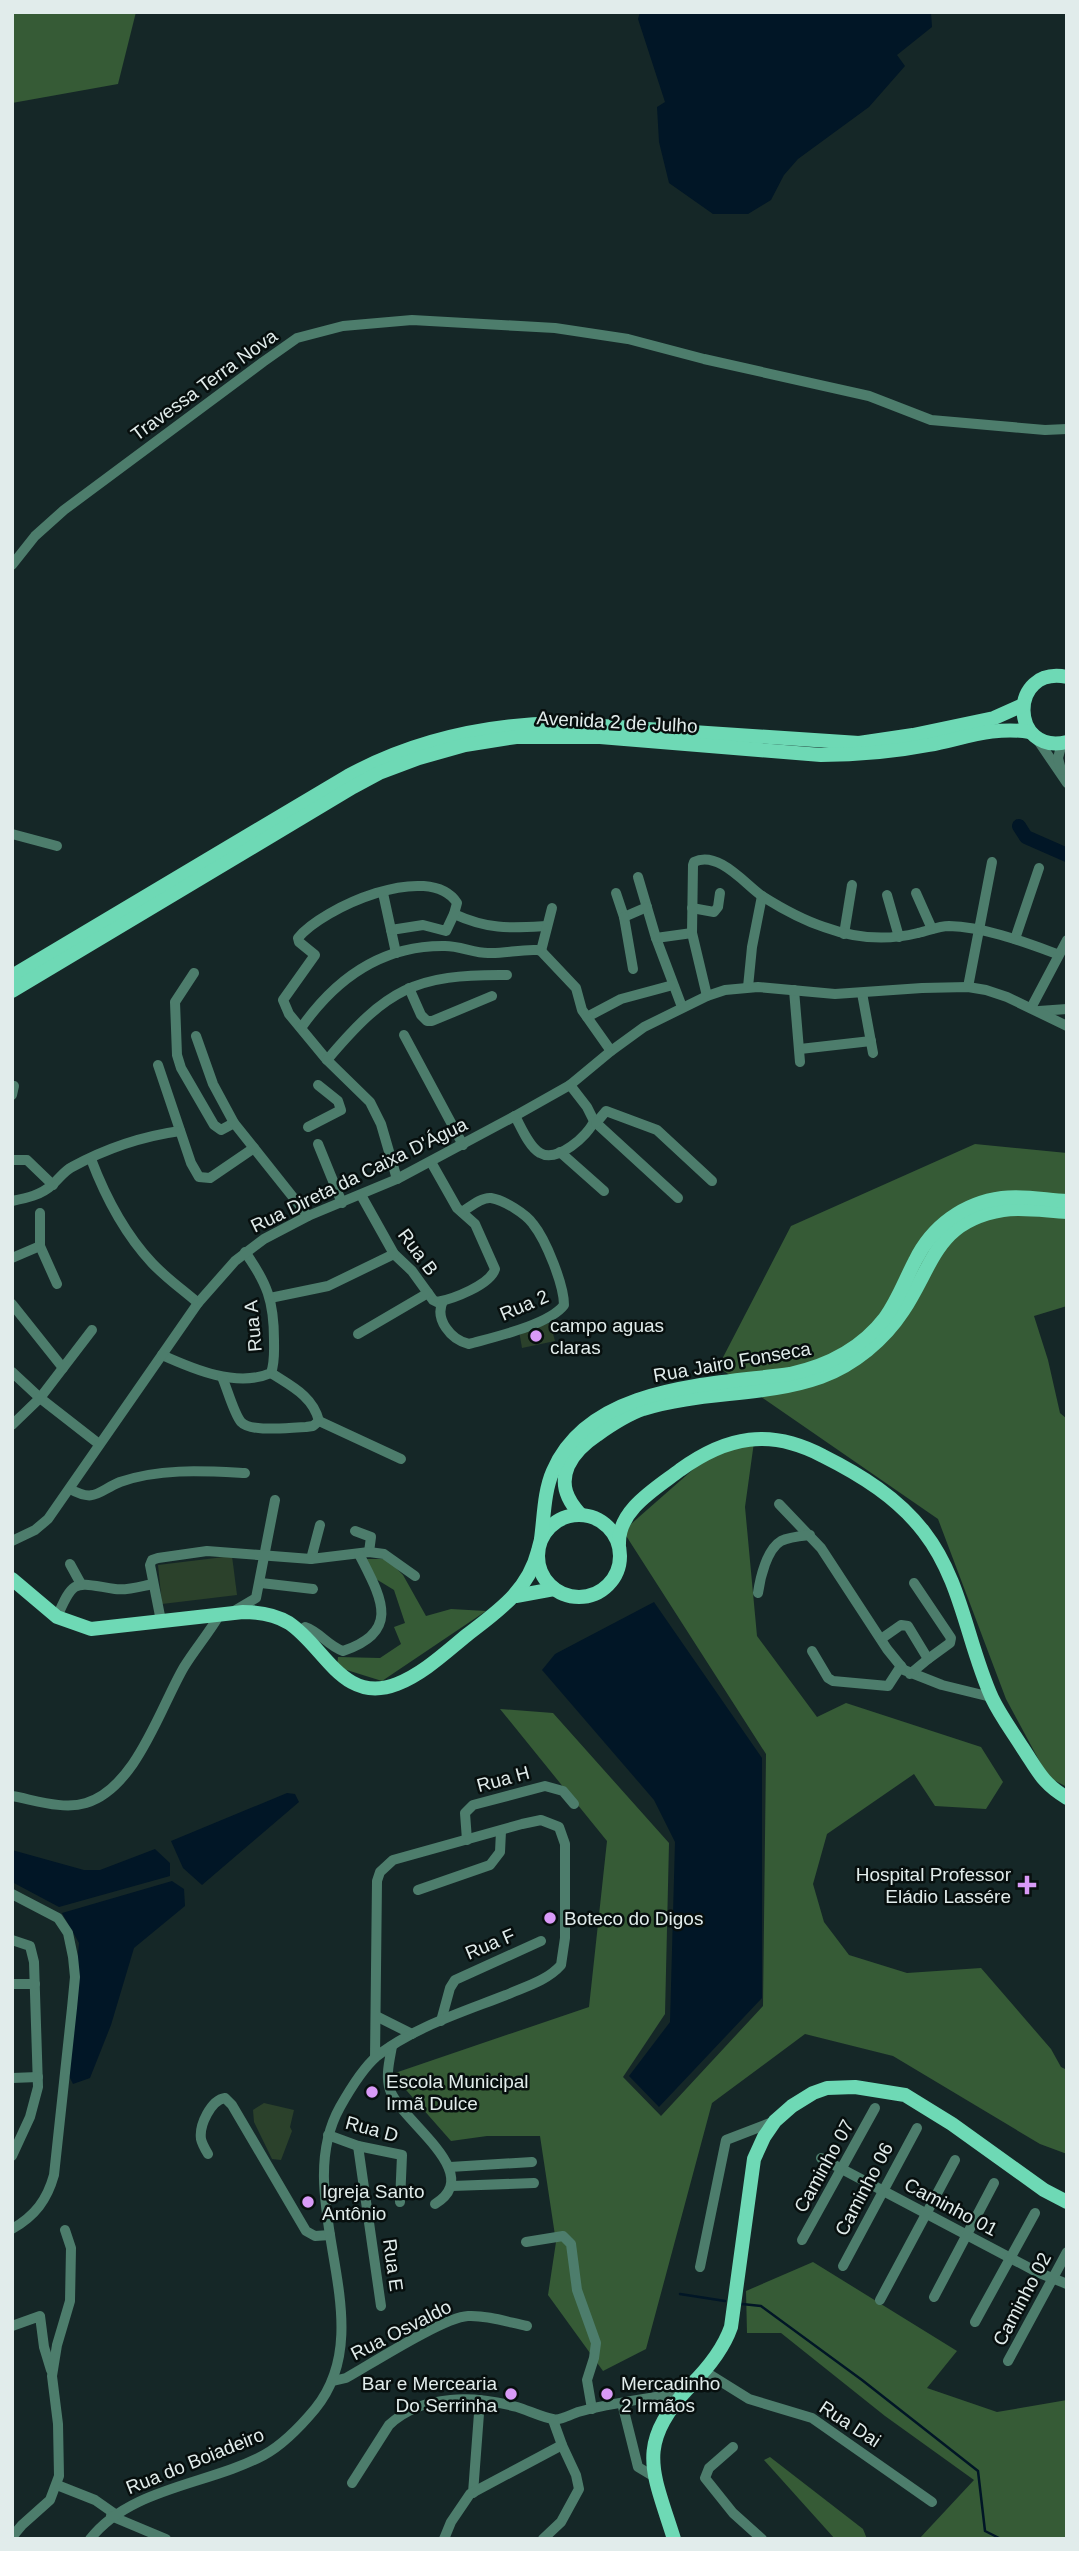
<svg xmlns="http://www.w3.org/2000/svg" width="1079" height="2551" font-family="Helvetica,sans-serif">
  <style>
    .green { fill: #2b412b }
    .forest { fill: #365b36 }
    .water { fill: #011626 }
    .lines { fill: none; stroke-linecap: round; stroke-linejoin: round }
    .stream { stroke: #011626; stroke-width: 2.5 }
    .river { stroke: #011626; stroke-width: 14 }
    .minor { stroke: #4d7d6c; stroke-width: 10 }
    .major { stroke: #6ed9b5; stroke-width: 14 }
    .poi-dot { fill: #d99af7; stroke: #070f0e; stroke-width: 2.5 }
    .labels { text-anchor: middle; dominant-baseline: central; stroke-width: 5; stroke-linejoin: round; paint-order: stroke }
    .street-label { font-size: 19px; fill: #e1eceb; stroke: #070f0e }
    .poi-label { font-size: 19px; fill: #e1eceb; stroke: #070f0e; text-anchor: start }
  </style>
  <rect width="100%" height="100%" fill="#152727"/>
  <g class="green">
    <polygon points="550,1323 555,1341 522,1348 519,1331"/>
    <polygon points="232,1556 237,1595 162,1604 158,1565"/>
    <polygon points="264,2103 294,2110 290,2127 292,2131 281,2160 272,2159 254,2122 253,2110"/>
  </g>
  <g class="forest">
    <polygon points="12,12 136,12 118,84 12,103"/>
    <polygon points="975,1144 1067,1153 1067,1306 1034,1316 1048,1360 1060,1413 1067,1419 1067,1787 1048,1777 1006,1699 938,1519 718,1367 791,1226"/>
    <polygon points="754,1442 745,1507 757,1636 817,1717 846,1703 981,1747 1003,1782 986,1809 935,1806 914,1774 827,1834 813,1884 824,1922 849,1955 907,1973 981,1968 1051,2049 1061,2067 1067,2070 1067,2154 1040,2144 893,2056 805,2034 712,2103 646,2349 603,2371 548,2295 556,2242 540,2136 487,2136 451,2141 392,2074 589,2007 607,1841 500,1709 553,1713 669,1843 665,2014 623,2077 661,2116 763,2006 766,1754 623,1531 705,1459"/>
    <polygon points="365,1559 387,1559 403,1575 426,1616 451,1609 486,1611 382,1681 337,1667 338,1657 380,1658 401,1644 394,1627 405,1623 394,1590 376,1579"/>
    <polygon points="813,2262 957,2351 927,2388 997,2412 1067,2400 1067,2539 919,2539 974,2480 885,2416 781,2333 747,2333 746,2291"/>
    <polygon points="770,2457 863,2529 867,2539 835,2539 764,2460"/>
  </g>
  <g class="water">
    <polygon points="640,12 931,12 932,27 897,55 905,66 869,107 798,159 784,175 771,200 748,214 713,214 669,183 659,142 657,107 665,102 638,19"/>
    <polygon points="654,1602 762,1758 762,1998 659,2107 629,2076 670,2022 675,1842 654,1800 542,1670 555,1654"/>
    <polygon points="287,1793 295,1794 299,1802 202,1885 183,1868 171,1841"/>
    <polygon points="155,1849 170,1863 170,1876 59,1907 12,1882 12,1850 84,1870 100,1870"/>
    <polygon points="172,1881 184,1889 185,1906 134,1948 111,2025 90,2078 73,2084 67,2072 79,1943 62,1913"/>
  </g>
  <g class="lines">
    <g class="stream">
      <polyline points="680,2294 725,2301"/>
      <polyline points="742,2304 761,2306 862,2380 978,2471 985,2531 1001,2539"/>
    </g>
    <polyline class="river" points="1019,826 1026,837 1067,855"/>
    <g class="minor">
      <polyline points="12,565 35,536 64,510 263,362 297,338 343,326 412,320 555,328 628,339 704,359 869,396 931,420 1045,430 1067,429"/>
      <polyline points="1035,736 1067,783"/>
      <polyline points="1061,770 1058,758 1062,743"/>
      <polyline points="12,834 57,846"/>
      <polyline points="638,877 656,938 682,1007"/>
      <polyline points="383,893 396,953"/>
      <polyline points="616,893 624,917 647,907"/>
      <polyline points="916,893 932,929"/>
      <polyline points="887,895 899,937"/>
      <polyline points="692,908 714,912 718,907 720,893"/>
      <path d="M 454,914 C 489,930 510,928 547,926"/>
      <polyline points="624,917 633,969"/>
      <path d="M 391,930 L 423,925 L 446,931 L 454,914 L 457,903 C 429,860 322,908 298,938 L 299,942 L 315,955 L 283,1000 L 289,1014 L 327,1060 L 370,1102 L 381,1124 L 397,1179"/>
      <polyline points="844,934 852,885"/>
      <polyline points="656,938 692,933"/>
      <polyline points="1015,939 1039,868"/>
      <polyline points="541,951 552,908"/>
      <polyline points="194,973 175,1002 177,1055 181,1068 214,1125 221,1130 234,1123"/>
      <polyline points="748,987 752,947 762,896"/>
      <polyline points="968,987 992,862"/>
      <polyline points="409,988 421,1015 427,1021 432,1021 492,996"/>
      <polyline points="794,990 800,1062"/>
      <polyline points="862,993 873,1053"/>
      <path d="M 707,996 L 692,933 L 693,865 L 694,862 C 718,850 745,884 762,896 C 781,908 803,920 824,927 C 854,938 886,941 918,933 C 928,931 938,926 949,926 C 985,927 1024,942 1057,954"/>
      <polyline points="1031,1008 1067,940"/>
      <polyline points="1039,1011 1067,1009"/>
      <polyline points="587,1017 621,999 673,985"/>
      <path d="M 301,1028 C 336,978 382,945 445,946 C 460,946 474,953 488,953 C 504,954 520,949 537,950 L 541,951 L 576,988 L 582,1010 L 611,1051"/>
      <polyline points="404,1035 463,1145"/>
      <polyline points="196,1036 213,1084 234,1123 308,1216"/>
      <polyline points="800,1049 871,1041"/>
      <path d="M 327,1060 C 387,989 414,974 507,975"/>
      <polyline points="158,1065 191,1163 199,1177 210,1178 254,1148"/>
      <polyline points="12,1095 14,1086"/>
      <path d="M 515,1116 C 521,1127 529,1147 540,1153 C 557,1163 588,1136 594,1121 L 587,1107 L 570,1085"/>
      <polyline points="594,1121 678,1198"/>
      <polyline points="596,1123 606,1111 657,1130 712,1181"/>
      <polyline points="308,1127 341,1110 338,1101 318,1085"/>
      <polyline points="318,1144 342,1203"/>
      <polyline points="560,1152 604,1191"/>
      <path d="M 91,1159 C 105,1196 125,1234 152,1263 C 166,1278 183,1290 198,1303"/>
      <polyline points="12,1160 27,1160 53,1185"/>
      <path d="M 361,1195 L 394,1254 L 412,1271 L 433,1300 L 437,1302 C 453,1299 490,1285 495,1269 L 475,1224 L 457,1208 L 431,1162"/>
      <path d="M 12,1201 C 27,1198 41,1195 52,1185 C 59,1179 64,1171 72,1167 C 105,1149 144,1136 180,1131"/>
      <polyline points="40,1213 40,1246 57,1284"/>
      <polyline points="12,1258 40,1246"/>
      <polyline points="270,1298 328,1286 394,1254"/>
      <path d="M 443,1301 C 434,1319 451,1340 469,1344 C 494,1337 549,1325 564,1305 C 564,1285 546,1240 533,1224 C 526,1214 504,1200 491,1198 C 481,1197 470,1207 462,1212"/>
      <polyline points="12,1304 63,1368"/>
      <polyline points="358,1334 428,1293"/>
      <path d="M 162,1355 C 193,1369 237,1388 271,1373 C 275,1362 274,1351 274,1340 C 274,1301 267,1283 245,1252"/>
      <polyline points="12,1372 40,1398 99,1444"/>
      <path d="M 271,1373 C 291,1386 313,1396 319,1421"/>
      <path d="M 222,1377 C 227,1388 234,1414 241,1422 C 251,1433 291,1427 306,1427 L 313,1426 L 319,1421"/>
      <polyline points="319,1421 401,1459"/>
      <polyline points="12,1425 40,1398 92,1330"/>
      <path d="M 70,1489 C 95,1503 98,1491 120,1482 C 160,1468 204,1471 245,1473"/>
      <polyline points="779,1504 821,1548 887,1649 904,1670 942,1685 991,1697"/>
      <polyline points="355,1531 371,1537 369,1552"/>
      <polyline points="12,1541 35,1530 48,1519 198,1303 235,1261 264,1239 308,1216 397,1179 515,1116 570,1085 611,1051 644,1027 707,996 725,990 758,987 835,994 922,988 968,987 986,990 1007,997 1067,1026"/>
      <polyline points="311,1559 320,1525"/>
      <polyline points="70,1564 81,1584"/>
      <polyline points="261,1583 313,1589"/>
      <polyline points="914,1583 951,1638 950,1643 928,1659"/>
      <path d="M 758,1593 C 760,1578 767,1549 781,1541 C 789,1537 801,1536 810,1535"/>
      <polyline points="234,1611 256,1598 275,1500"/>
      <path d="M 57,1617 C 74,1577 75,1583 115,1589 C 127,1591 142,1586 153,1584"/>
      <polyline points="161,1621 150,1565 152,1560 158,1558 207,1551 311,1559 369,1552 384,1554 415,1576"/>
      <path d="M 300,1632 L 305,1627 C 320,1632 328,1646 343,1651 C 403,1631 380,1596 359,1554"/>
      <polyline points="881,1639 901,1625 908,1626 928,1659 910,1674"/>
      <polyline points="812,1651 828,1678 833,1681 888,1686 901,1666"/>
      <path d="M 12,1796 C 35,1800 63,1810 86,1803 C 136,1788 160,1708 184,1667 C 195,1649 209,1633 220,1614"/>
      <polyline points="467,1840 465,1813 473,1805 545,1786 563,1791 574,1804"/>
      <polyline points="418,1890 490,1865 500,1852 501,1831"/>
      <path d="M 12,1894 L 58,1918 L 68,1933 L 73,1957 L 75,1977 L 72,2008 L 54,2175 C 47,2200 35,2216 12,2229"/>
      <polyline points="12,1940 30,1946 34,1962 38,2087 30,2117 12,2156"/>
      <polyline points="12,1984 35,1984"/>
      <polyline points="376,2016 412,2034"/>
      <polyline points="441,2021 450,1988 455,1980 541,1941"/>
      <path d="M 392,2046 C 390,2059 385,2076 390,2090 C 402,2123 486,2173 435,2204"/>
      <polyline points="12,2078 38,2077"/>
      <polyline points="328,2135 358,2146 402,2155 400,2202"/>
      <polyline points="358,2146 381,2306"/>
      <path d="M 208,2154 C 205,2149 202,2144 201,2139 C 199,2125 211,2100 225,2098 L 232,2105 L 306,2231 L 315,2236 L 330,2235"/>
      <polyline points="821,2158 1037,2272 1067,2284"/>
      <polyline points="450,2167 532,2162"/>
      <polyline points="452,2186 534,2183"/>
      <polyline points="802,2240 875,2108"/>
      <polyline points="526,2242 563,2236 571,2244 577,2290 596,2343 594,2358 587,2380 592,2409"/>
      <polyline points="843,2266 917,2128"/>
      <polyline points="700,2267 726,2140 775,2121"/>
      <polyline points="934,2297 994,2183"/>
      <polyline points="880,2300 955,2160"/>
      <polyline points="975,2322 1035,2213"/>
      <polyline points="12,2326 40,2316 44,2347 51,2370"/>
      <polyline points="1008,2361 1067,2252"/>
      <polyline points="704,2371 749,2399 812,2418 932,2502"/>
      <path d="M 333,2381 L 346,2378 C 371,2364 444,2317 468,2316 C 487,2315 508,2322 527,2326"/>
      <polyline points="622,2403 638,2467 653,2476"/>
      <polyline points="733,2447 709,2468 705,2478 733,2513 762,2539"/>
      <path d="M 352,2483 L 389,2425 C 423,2393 476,2396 517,2407 C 527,2410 544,2418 553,2419 C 559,2421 572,2414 578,2412 C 613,2402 649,2399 684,2392"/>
      <polyline points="57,2485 95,2500 115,2514"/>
      <polyline points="473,2493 480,2400"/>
      <polyline points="111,2516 166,2539"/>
      <polyline points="12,2537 22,2525 50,2500 59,2476 58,2424 52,2376 57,2345 70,2301 71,2248 65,2230"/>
      <path d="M 90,2539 C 131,2487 208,2485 264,2455 C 284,2444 300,2427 315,2409 C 385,2323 288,2200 340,2107 C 349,2091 363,2068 377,2056 C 414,2027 463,2012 506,1995 C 524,1987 547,1981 561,1965 L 565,1938 L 565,1844 L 559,1827 L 541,1820 L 522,1824 L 393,1860 L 380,1872 L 377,1881 L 375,2058"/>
      <polyline points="444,2539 451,2522 470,2494 562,2445"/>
      <polyline points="543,2539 561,2522 579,2489 576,2475 562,2445 553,2420"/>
    </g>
    <g class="major">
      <path d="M 1067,677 C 1008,665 1010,756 1067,742"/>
      <path d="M 12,976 L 348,776 C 412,741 485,725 558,723 L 859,743 L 913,735 L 994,718 L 1023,705"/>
      <path d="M 12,991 L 353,787 L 379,773 L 419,758 L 465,745 L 516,737 L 600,737 L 821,755 C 858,755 893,752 929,745 C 965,738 994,726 1030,732"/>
      <path d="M 580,1514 C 567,1500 560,1485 568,1466 C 574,1453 585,1443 597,1435 C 611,1425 626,1415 643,1409 C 700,1391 765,1397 821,1377 C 854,1365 884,1340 903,1311 C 934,1264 936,1221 1003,1210 C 1023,1207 1046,1211 1067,1212"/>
      <circle cx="579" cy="1556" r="41"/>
      <path d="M 541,1539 C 544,1517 544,1491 553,1471 C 590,1385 711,1385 790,1374 C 827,1366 862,1348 885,1318 C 898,1300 905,1280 915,1261 C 932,1226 964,1203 1002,1198 C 1023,1195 1046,1200 1067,1201"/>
      <path d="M 619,1544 C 618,1510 655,1489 680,1470 C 727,1436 770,1428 823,1456 C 861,1475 898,1498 924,1532 C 962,1581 967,1643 992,1698 C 1000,1715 1012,1731 1022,1747 C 1038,1771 1042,1783 1067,1798"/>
      <path d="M 12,1579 L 57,1617 L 91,1629 L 243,1612 C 258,1612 276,1615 289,1623 C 325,1647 343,1705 397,1684 C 423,1674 446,1652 467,1635 C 498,1611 528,1591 538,1551"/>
      <polyline points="516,1596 554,1589"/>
      <path d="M 674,2539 C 652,2469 635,2445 691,2385 C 708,2368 723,2350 731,2327 L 754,2159 L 764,2137 L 775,2121 L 792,2106 L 813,2093 L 827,2088 L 855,2087 L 905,2095 L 952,2124 L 1044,2190 L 1067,2202"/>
    </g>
  </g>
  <g class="poi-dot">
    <circle cx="536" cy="1336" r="7"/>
    <path d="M1023.5 1874.5h7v7h7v7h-7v7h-7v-7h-7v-7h7z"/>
    <circle cx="550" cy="1918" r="7"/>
    <circle cx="372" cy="2092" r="7"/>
    <circle cx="308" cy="2202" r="7"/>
    <circle cx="511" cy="2394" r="7"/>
    <circle cx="607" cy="2394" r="7"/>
  </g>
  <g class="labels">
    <g class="street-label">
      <text transform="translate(204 385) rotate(-36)">Travessa Terra Nova</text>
      <text transform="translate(617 722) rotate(3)">Avenida 2 de Julho</text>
      <text transform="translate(359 1175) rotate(-26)">Rua Direta da Caixa D'Água</text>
      <text transform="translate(418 1252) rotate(53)">Rua B</text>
      <text transform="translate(524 1305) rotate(-23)">Rua 2</text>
      <text transform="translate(253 1326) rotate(-95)">Rua A</text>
      <text transform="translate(732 1362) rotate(-10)">Rua Jairo Fonseca</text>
      <text transform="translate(503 1779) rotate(-15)">Rua H</text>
      <text transform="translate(490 1944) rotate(-23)">Rua F</text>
      <text transform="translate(372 2129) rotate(15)">Rua D</text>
      <text transform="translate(824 2166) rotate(-61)">Caminho 07</text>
      <text transform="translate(864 2189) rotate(-62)">Caminho 06</text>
      <text transform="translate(951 2207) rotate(28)">Caminho 01</text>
      <text transform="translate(393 2265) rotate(82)">Rua E</text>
      <text transform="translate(1022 2299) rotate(-62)">Caminho 02</text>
      <text transform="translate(401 2330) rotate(-27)">Rua Osvaldo</text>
      <text transform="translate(850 2424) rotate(33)">Rua Dai</text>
      <text transform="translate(195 2461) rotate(-22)">Rua do Boiadeiro</text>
    </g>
    <g class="poi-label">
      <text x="550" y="1325">campo aguas<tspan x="550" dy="22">claras</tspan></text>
      <text x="1011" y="1874" text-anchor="end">Hospital Professor<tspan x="1011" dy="22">Eládio Lassére</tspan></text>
      <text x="564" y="1918">Boteco do Digos</text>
      <text x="386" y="2081">Escola Municipal<tspan x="386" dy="22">Irmã Dulce</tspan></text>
      <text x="322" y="2191">Igreja Santo<tspan x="322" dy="22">Antônio</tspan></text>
      <text x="497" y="2383" text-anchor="end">Bar e Mercearia<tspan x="497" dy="22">Do Serrinha</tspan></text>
      <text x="621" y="2383">Mercadinho<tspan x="621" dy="22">2 Irmãos</tspan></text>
    </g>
  </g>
  <rect width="1079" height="2551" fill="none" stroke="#e1eceb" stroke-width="28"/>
</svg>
